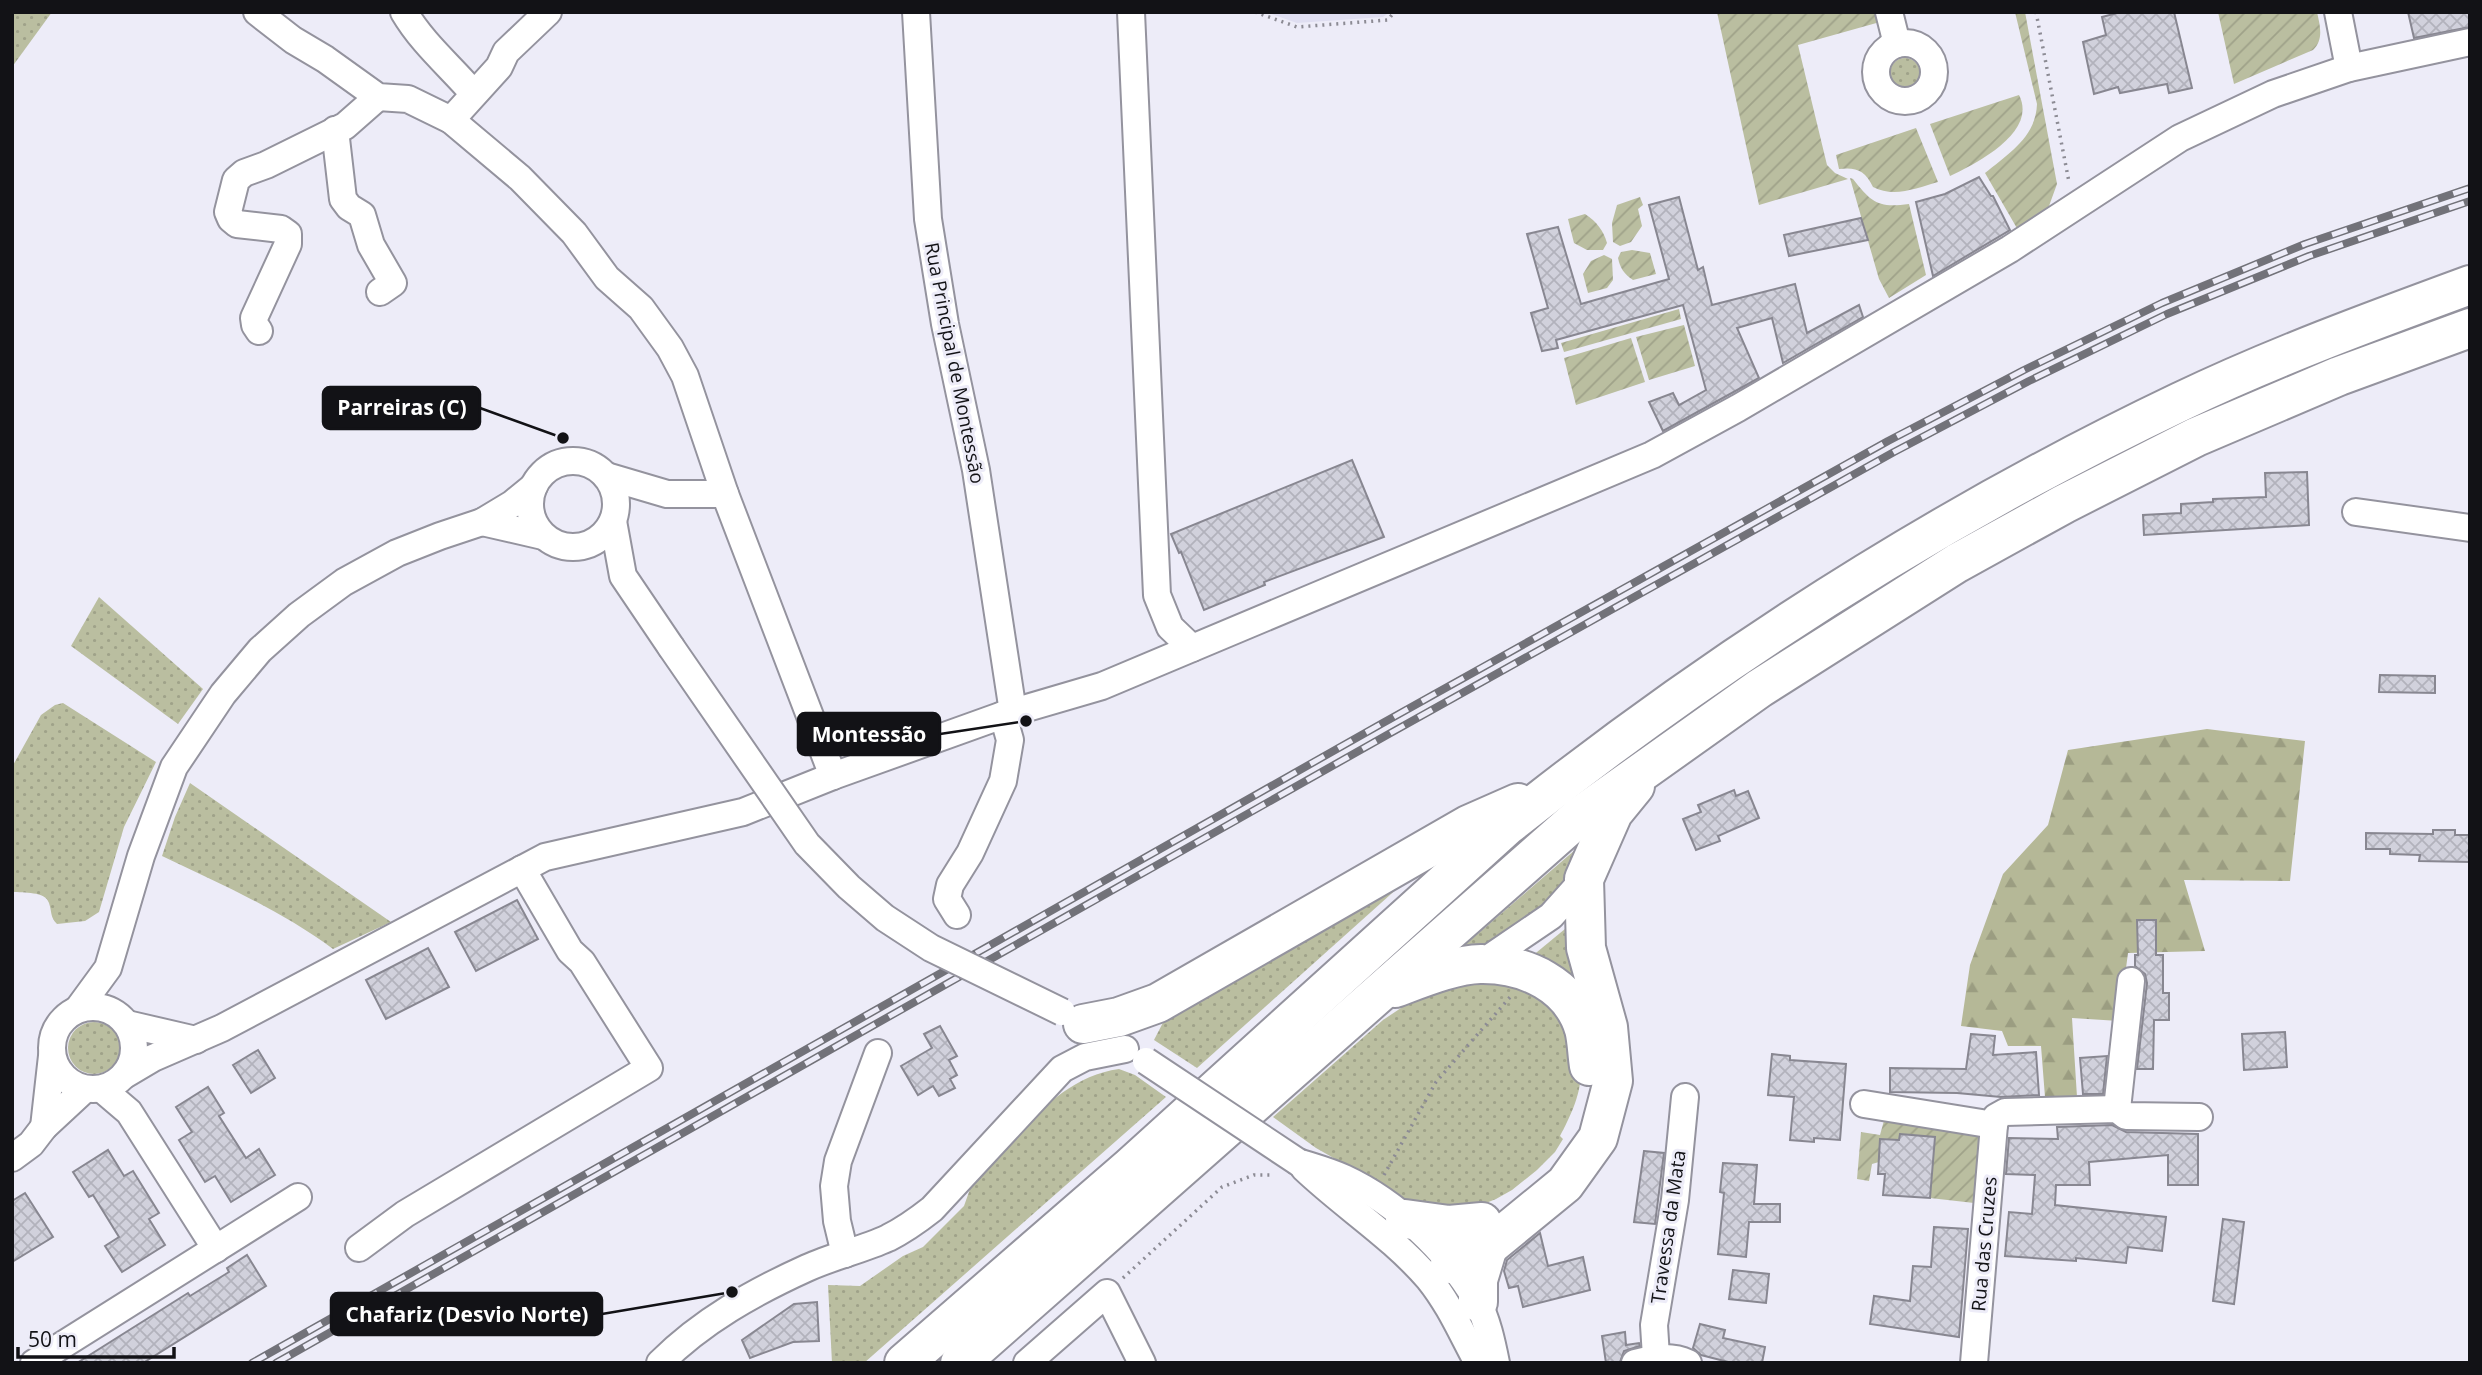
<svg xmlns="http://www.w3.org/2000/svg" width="2482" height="1375" font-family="'Open Sans',sans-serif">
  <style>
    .built { fill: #dfdef1 }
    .grass { fill: url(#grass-dots) }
    .forest { fill: url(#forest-firs) }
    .garden { fill: url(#garden-furrows) }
    .building { fill: url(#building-cross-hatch); stroke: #888791; stroke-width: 2 }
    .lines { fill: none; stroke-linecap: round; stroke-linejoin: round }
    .minor-casing { stroke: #94939e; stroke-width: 30 }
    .highway-casing { stroke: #94939e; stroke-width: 42 }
    .path { stroke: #8c8b94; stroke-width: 3.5; stroke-dasharray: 2 5; stroke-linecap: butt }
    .minor { stroke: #fff; stroke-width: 26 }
    .highway { stroke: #fff; stroke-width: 38 }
    .rail-casing { stroke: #727279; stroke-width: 8 }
    .rail { stroke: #edecf8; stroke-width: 5; stroke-dasharray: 16; stroke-linecap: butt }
    .minor-bridge-casing { stroke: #94939e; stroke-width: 30; stroke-linecap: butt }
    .minor-bridge { stroke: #fff; stroke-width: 26 }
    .labels { text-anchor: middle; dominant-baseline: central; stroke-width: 6; stroke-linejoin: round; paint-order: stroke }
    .street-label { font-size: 19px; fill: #121216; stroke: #edecf8 }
    .leader { fill: none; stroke: #121216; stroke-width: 2.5 }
    .callout-dot { fill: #121216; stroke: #edecf8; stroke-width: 2.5 }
    .callout { fill: #121216; stroke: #121216; stroke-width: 2.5 }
    .callout-label { font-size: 21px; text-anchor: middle; font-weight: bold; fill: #fff }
  </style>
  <defs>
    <pattern id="grass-dots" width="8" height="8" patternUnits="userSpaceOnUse" patternTransform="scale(1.75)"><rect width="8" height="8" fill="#babea0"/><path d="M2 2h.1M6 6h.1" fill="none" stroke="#9fa289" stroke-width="1.8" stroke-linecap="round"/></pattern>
    <pattern id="forest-firs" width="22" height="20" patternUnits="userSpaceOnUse" patternTransform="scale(1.75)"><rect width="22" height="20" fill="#b5b897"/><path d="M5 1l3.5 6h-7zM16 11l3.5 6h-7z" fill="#9b9d81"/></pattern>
    <pattern id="garden-furrows" width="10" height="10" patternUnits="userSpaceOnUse" patternTransform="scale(1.75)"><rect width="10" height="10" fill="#babea0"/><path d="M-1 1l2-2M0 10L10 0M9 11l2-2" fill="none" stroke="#9fa289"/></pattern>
    <pattern id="building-cross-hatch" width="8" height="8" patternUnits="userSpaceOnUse" patternTransform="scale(1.75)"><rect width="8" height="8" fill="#d1d1dc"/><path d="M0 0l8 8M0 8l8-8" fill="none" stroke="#b2b2bc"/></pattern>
  </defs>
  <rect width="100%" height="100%" fill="#edecf8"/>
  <polygon class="built" points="1266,12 1390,12 1383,17 1297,23"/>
  <g class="grass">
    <polygon points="12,12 52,12 12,67"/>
    <circle cx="1905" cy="73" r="15"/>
    <polygon points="99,597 203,689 178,724 71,646"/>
    <path d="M 63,703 L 156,762 L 124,827 L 99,912 L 85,921 L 57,924 C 50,917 52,912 49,903 C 45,891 24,893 12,892 L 12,767 L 41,715 L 55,705 Z"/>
    <path d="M 190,783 L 391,922 L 333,949 C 280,910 221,884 162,856 L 175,817 Z"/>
    <polygon points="1590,837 1563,894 1491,948 1459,950"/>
    <polygon points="1429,860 1197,1068 1154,1040 1168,1013"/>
    <polygon points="1571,924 1585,986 1531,957"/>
    <path d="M 1443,980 L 1514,981 L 1560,1005 C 1567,1026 1577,1048 1580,1069 C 1583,1091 1570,1117 1560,1136 L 1563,1139 L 1555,1152 L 1537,1170 L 1512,1190 L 1496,1199 L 1481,1205 L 1420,1206 L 1394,1196 L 1367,1177 L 1316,1148 L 1273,1117 L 1383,1020 Z"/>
    <circle cx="94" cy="1048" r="26"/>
    <path d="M 1119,1069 L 1135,1075 L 1166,1097 L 864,1363 L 832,1363 L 828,1285 L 860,1286 L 903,1256 L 923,1247 L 964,1206 L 970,1189 C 1012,1143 1054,1078 1119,1069 Z"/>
  </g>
  <polygon class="forest" points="2207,729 2305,741 2290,881 2184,880 2205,951 2128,953 2119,1021 2072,1018 2077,1097 2045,1097 2041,1046 2008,1046 2002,1031 1961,1026 1970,965 2003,874 2048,825 2068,750"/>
  <g class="garden">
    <polygon points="1717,12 1877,12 1880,22 1798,45 1827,165 1835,173 1848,179 1759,205"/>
    <path d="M 2015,12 L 2025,12 L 2057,184 L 2049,206 L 2018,230 L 1985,173 C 2008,154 2036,137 2037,104 Z"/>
    <path d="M 2218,12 L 2317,12 C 2320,26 2324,39 2313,50 L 2234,84 Z"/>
    <path d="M 2019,95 C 2038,132 1977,163 1950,176 L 1930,124 Z"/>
    <path d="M 1916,128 L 1938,182 C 1917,188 1894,198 1873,187 C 1865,170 1856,167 1839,169 L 1836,155 Z"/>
    <path d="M 1850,178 L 1853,179 C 1872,203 1878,208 1909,204 L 1926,275 L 1889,298 L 1879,279 Z"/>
    <polygon points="1640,197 1643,205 1638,209 1642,226 1631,242 1620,246 1613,242 1612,223 1617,205"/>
    <path d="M 1585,214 C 1597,222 1603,230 1607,243 L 1603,250 L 1587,250 L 1574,243 L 1568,219 Z"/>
    <path d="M 1632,250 L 1650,253 L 1656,274 L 1633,280 C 1624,274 1620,268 1618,258 L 1621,252 Z"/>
    <polygon points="1604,255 1612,259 1613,280 1607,288 1588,293 1583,274 1591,261"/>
    <polygon points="1679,309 1681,319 1564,352 1561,343"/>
    <polygon points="1684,325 1695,366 1649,380 1636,337"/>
    <polygon points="1631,338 1645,382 1576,405 1564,358"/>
    <polygon points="1885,1117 1985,1135 1979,1200 1974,1203 1930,1198 1935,1137 1900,1134 1899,1140 1881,1139 1879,1162 1872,1164 1869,1181 1857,1179 1861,1132 1880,1135"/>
  </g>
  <g class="building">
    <polygon points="2121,12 2174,12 2192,88 2169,93 2167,84 2120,93 2118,87 2094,94 2083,42 2106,35 2102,17"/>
    <polygon points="2408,12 2470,12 2470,27 2414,38"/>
    <polygon points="1979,177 1991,196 1993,196 2010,230 1933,276 1916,202 1945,194"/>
    <polygon points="1679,197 1698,270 1703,267 1712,305 1795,284 1807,333 1859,305 1863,317 1783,363 1772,318 1737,328 1759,378 1663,431 1649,402 1673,393 1679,405 1706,390 1683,305 1556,340 1558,348 1542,351 1531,313 1548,308 1527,234 1558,227 1581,304 1669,279 1649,205"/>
    <polygon points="1861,218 1868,240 1789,256 1784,235"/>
    <polygon points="1352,460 1384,537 1264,582 1265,585 1204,610 1181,552 1179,553 1171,534"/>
    <polygon points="2307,472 2309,525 2144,535 2143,515 2181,513 2181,504 2213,502 2213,499 2266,497 2265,473"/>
    <polygon points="2380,675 2435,676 2435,693 2379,692"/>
    <polygon points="1734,790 1736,796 1748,791 1759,818 1718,836 1720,841 1696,850 1683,819 1701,812 1698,805"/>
    <polygon points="2433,830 2455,830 2455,835 2470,835 2470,862 2419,861 2420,855 2390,854 2390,849 2366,849 2366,833 2433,834"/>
    <polygon points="517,900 538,939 476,971 455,932"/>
    <polygon points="2137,920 2156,920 2156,955 2163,955 2163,993 2169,993 2169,1020 2154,1020 2153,1069 2137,1069 2147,983 2145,974 2135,966 2135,955 2138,955"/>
    <polygon points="428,948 449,987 386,1019 366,980"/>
    <polygon points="940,1026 957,1056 949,1060 957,1075 950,1079 955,1088 939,1096 933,1086 918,1095 901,1066 932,1048 924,1034"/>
    <polygon points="2285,1032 2287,1067 2244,1070 2242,1034"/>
    <polygon points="1971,1034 1995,1036 1993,1055 2036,1052 2039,1095 2001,1097 1957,1093 1890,1092 1890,1068 1966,1069"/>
    <polygon points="258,1050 275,1078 251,1093 233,1065"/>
    <polygon points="1772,1054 1790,1056 1790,1060 1846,1064 1840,1140 1814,1138 1814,1142 1790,1140 1794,1097 1768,1095"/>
    <polygon points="2107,1056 2103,1094 2083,1094 2080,1058"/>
    <polygon points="208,1087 224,1113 219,1116 246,1158 259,1149 275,1175 231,1202 215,1176 205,1182 179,1140 192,1132 176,1107"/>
    <polygon points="2112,1125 2126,1132 2198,1134 2198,1185 2168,1185 2168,1155 2089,1162 2090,1185 2056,1185 2055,1205 2166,1217 2162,1251 2128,1247 2126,1263 2076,1258 2076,1261 2005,1256 2009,1212 2032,1214 2035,1175 2006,1174 2009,1138 2058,1139 2057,1127"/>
    <polygon points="1900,1134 1935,1137 1930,1198 1883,1195 1885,1174 1878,1174 1880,1139 1899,1140"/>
    <polygon points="108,1150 124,1176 133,1171 159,1213 149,1219 165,1245 122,1272 105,1246 119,1237 93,1195 89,1197 73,1172"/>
    <polygon points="1644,1151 1664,1153 1655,1224 1634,1222"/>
    <polygon points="1723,1163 1757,1165 1754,1204 1780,1204 1780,1222 1749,1222 1746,1257 1718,1254 1724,1193 1720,1192"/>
    <polygon points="25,1193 53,1237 12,1262 12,1201"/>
    <polygon points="2223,1219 2244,1222 2234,1304 2213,1301"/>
    <polygon points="1934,1227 1968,1229 1959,1337 1870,1324 1874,1296 1910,1301 1913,1266 1931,1267"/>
    <polygon points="1540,1233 1548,1266 1583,1257 1590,1290 1523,1307 1518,1286 1509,1288 1504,1271 1507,1260"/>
    <polygon points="247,1255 266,1286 143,1363 77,1363 188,1293 190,1296 229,1272 227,1268"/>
    <polygon points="1733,1270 1769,1274 1766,1303 1729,1299"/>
    <polygon points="817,1302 819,1341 793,1342 750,1358 742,1340 794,1304"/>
    <polygon points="1700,1324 1725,1330 1723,1338 1765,1347 1762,1363 1732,1363 1701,1355 1693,1348"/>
    <polygon points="1625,1332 1626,1345 1639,1343 1640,1346 1624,1351 1620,1362 1606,1363 1602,1336"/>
  </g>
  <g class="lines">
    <g class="minor-casing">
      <g id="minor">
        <polyline points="257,12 293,40 325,59 378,97 408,99 451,120 520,178 574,233 607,278 641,308 670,348 685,376 725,494 833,776"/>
        <path d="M 404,12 C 423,44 450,66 474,94"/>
        <polyline points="916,12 928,219 945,324 976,470 1013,712"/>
        <polyline points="1131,12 1157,595 1170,627 1192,648"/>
        <polyline points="1889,12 1897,44"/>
        <polyline points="2338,12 2349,68"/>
        <circle cx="1905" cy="72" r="29"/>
        <polyline points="451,120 499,67 506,52 548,12"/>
        <polyline points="335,130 343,199 349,207 362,215 371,245 393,283 380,292"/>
        <polyline points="259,331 255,325 254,318 288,244 288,234 281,229 237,224 231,219 228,212 236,180 244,173 266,165 345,126 378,97"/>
        <circle cx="573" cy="504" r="43"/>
        <polyline points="606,476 667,494 725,494"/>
        <polyline points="2356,512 2470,528"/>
        <polyline points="613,521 623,576 671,647"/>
        <polyline points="482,522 543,536"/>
        <polyline points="957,915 947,899 950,885 970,853 1003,781 1010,740 1003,715"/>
        <polyline points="1482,963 1551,916 1584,879"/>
        <circle cx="93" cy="1048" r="41"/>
        <polyline points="78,1009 108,968 141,856 174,767 223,694 260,650 299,615 344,582 397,553 440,536 482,522 512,504 534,486"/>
        <polyline points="127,1024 196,1040"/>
        <polyline points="126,1074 153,1058 222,1028 545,857 743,812 833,776 1003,715 1102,686 1652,455 1738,408 2010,249 2180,138 2273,94 2349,68 2470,42"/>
        <polyline points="102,1089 129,1112 216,1249"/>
        <polyline points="1864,1104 1994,1125 1996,1117 2005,1112 2117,1109 2126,1116 2199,1117"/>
        <polyline points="2117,1109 2131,981"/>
        <polyline points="44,1127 52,1056"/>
        <polyline points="12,1158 31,1144 44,1127 85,1089"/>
        <path d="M 1298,1162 C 1313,1167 1329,1171 1344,1178 C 1396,1202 1448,1251 1477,1301 C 1487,1319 1492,1343 1496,1363"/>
        <path d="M 1304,1168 C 1345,1207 1392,1236 1429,1279 C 1450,1305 1462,1334 1478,1363"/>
        <polyline points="359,1248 405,1214 649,1068 582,962 570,951 522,869"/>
        <polyline points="845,1254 837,1221 834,1186 838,1161 878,1053"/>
        <polyline points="1656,1357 1654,1325 1675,1200 1685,1097"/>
        <polyline points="34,1363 298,1197"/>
        <path d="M 660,1363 C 702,1321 754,1292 807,1268 C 833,1256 862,1250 888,1238 C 904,1230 918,1220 932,1209 L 1062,1069 L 1085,1057 L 1125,1049"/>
        <polyline points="1027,1363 1107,1293 1142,1363"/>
        <path d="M 1635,1363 C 1653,1358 1671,1355 1688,1363"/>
        <polyline points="1974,1363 1994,1125"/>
      </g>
    </g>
    <g class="highway-casing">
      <g id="highway">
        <path d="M 1395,988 C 1419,979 1458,963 1483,964 C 1526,964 1571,985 1584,1029 C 1587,1040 1587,1054 1589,1066"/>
        <polyline points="1083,1024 1119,1017 1158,1003 1468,825 1518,803"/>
        <polyline points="1405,1219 1449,1225 1482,1222"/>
        <polyline points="1450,1264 1488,1247 1565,1184 1598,1138 1613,1081 1608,1027 1586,948 1584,879 1613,813 1635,786"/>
        <polyline points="1478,1302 1478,1280 1488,1247"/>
        <path d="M 904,1363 L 1130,1167 L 1507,826 C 1714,661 1941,516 2180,402 C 2274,357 2372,321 2470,285"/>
        <polyline points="960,1363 1580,816 1760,688 1957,563 2064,504 2196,437 2339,376 2470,328"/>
      </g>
    </g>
    <g class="path">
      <polyline points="1255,12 1297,27 1388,20 1394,12"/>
      <polyline points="2036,12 2069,182"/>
      <polyline points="1384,1175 1436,1082 1511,996"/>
      <polyline points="1123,1278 1222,1187 1254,1175 1273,1175"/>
    </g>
    <use href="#minor" class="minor"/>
    <use href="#highway" class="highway"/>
    <g class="rail-casing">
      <g id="rail">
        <polyline points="252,1363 1381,724 1888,441 2024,370 2162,303 2305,244 2470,188"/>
        <polyline points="276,1363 1387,735 1894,452 2029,381 2167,314 2309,256 2470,201"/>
      </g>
    </g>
    <use href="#rail" class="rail"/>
    <g class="minor-bridge-casing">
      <g id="minor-bridge">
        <polyline points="671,647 807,844 849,887 885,918 931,948 1062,1012"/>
        <polyline points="1146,1061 1298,1162"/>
      </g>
    </g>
    <use href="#minor-bridge" class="minor-bridge"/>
  </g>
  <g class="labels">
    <g class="street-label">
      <text transform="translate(955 363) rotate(79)">Rua Principal de Montessão</text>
      <text transform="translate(1668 1227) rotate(-82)">Travessa da Mata</text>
      <text transform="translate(1984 1244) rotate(-85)">Rua das Cruzes</text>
    </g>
  </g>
  <path class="leader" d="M563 438L480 408M1026 721L940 734M732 1292L602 1314"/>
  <g class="callout-dot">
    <circle cx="563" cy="438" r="7"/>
    <circle cx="1026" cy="721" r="7"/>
    <circle cx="732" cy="1292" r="7"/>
  </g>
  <g class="callout">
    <rect x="323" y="387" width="157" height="42" rx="7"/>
    <rect x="798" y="713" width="142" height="42" rx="7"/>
    <rect x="331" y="1293" width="271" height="42" rx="7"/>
  </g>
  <g class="callout-label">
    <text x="402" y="415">Parreiras (C)</text>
    <text x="869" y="742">Montessão</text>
    <text x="467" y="1322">Chafariz (Desvio Norte)</text>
  </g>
  <rect width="2482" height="1375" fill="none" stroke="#121216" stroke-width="28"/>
  <path d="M18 1347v10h156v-10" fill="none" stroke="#121216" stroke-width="3.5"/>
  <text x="28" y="1347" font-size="21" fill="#121216" stroke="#edecf8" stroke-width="5" paint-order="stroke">50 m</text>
</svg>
